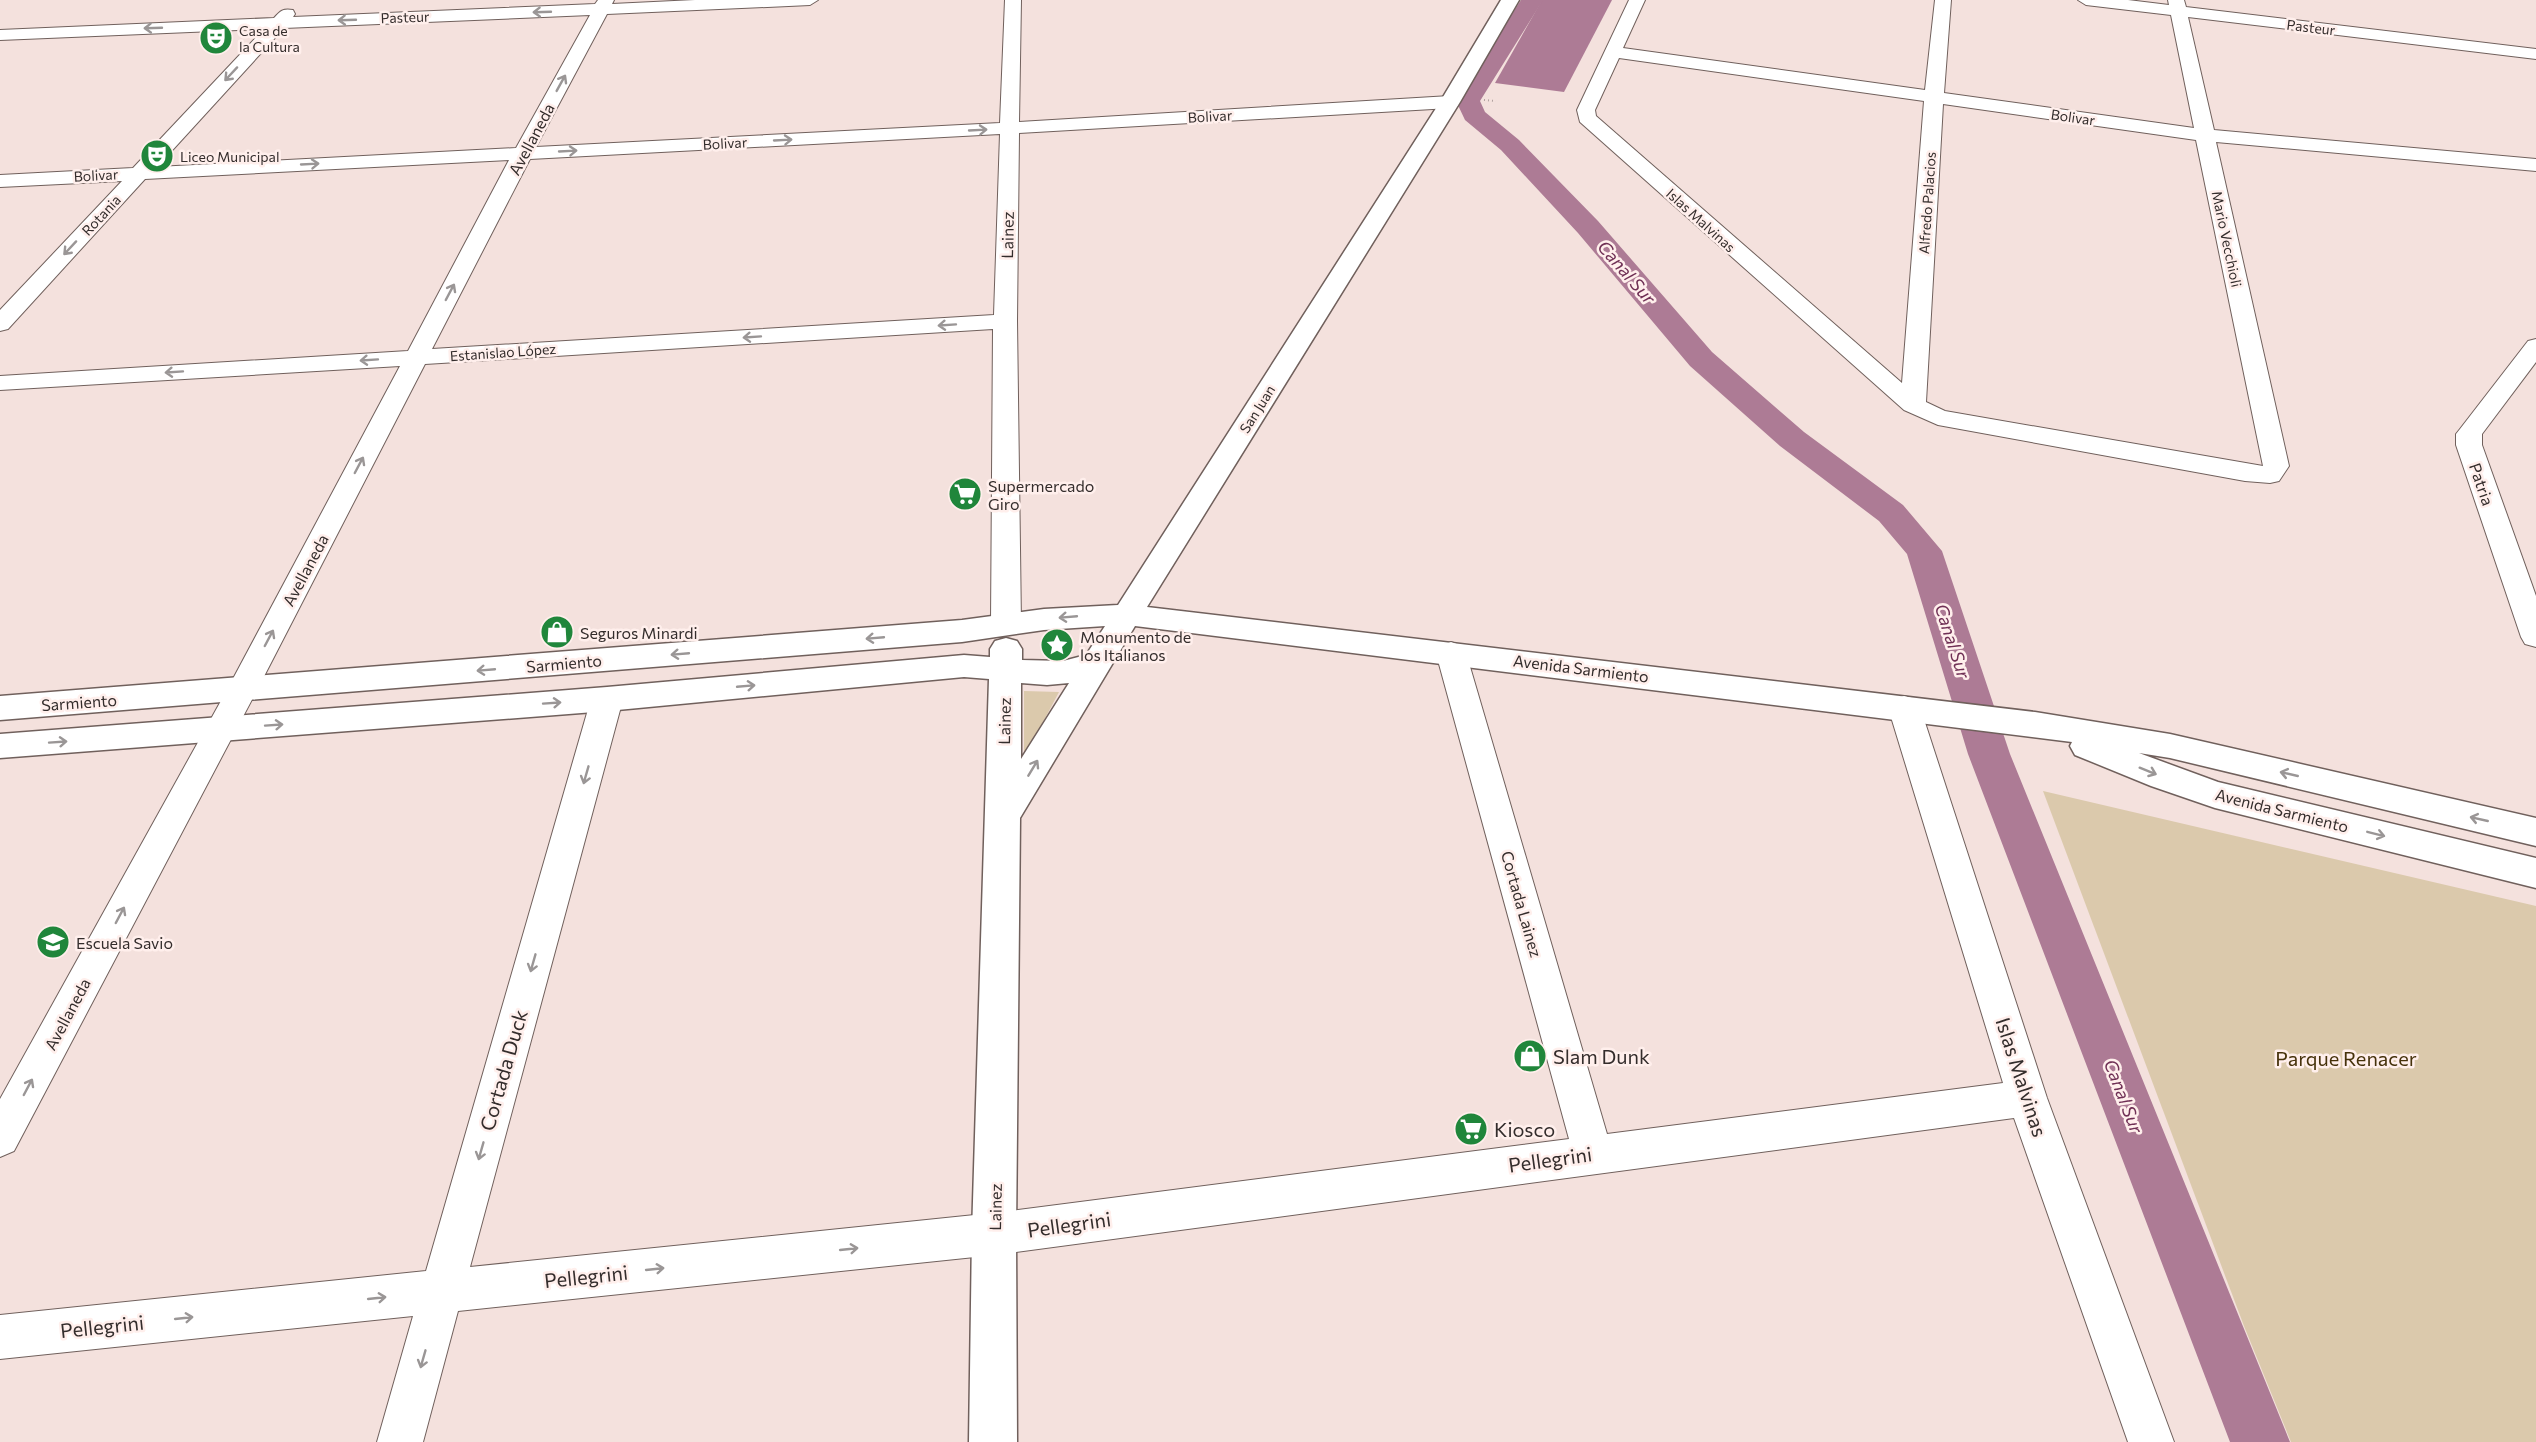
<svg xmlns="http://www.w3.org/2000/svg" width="2536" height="1442" font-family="Commissioner,sans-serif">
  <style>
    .green { fill: #dbc9ac }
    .water { fill: #ad7b95 }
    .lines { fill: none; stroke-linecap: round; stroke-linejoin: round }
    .canal { fill: #ad7b95; fill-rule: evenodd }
    .street-casing { stroke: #70605c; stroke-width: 2 }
    .secondary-casing { stroke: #70605c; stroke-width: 3 }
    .path { stroke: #b1a29f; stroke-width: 2; stroke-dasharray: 1 3; stroke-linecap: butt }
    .street { fill: #fff; fill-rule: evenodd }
    .secondary { fill: #fff; fill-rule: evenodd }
    .oneway { stroke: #9a9696 }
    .labels { text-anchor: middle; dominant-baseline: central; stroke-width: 5; stroke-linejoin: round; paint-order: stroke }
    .far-street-label { font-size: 14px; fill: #342d2c; stroke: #ffefec }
    .far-poi-label { font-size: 14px; fill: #342d2c; stroke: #ffefec; text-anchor: start }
    .street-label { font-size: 16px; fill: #342d2c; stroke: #ffefec }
    .poi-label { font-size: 16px; fill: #342d2c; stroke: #ffefec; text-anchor: start }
    .water-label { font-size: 18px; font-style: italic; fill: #703055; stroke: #ffefec }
    .near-poi-label { font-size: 20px; fill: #342d2c; stroke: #ffefec; text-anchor: start }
    .near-park-label { font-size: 20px; fill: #46320b; stroke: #ffefec }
    .near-street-label { font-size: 20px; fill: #342d2c; stroke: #ffefec }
  </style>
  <rect width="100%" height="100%" fill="#f4e1dd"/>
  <g class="green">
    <polygon points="1024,691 1059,692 1024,758"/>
    <polygon points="2043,791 2536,906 2536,1442 2291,1442 2244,1326"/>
  </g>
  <polygon class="water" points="1542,0 1612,0 1564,92 1495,83"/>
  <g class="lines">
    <polygon class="canal" points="1521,0 1543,0 1480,101 1485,112 1519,140 1598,221 1712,352 1804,432 1903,505 1942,551 2010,754 2290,1442 2230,1442 1968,754 1907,554 1879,521 1780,446 1690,366 1578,233 1501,150 1465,120 1456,101"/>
    <g class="street-casing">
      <g id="street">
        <path d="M 598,0 L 614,0 L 612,4 L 695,0 L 818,0 L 810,5 L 607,14 L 536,147 L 1000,123 L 1005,0 L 1021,0 L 1019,122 L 1450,96 L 1457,98 L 1459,102 L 1457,106 L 1450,108 L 1019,133 L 1017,321 L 1021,624 L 1016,631 L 1006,634 L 996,631 L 991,624 L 993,329 L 425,364 L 257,690 L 14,1151 L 0,1157 L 0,1099 L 227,690 L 400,366 L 0,390 L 0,376 L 408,351 L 509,160 L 145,179 L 8,329 L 0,331 L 0,310 L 122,181 L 0,187 L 0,175 L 133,168 L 264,29 L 0,40 L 0,30 L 274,18 C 280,11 283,8 293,10 L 295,14 L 293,17 L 595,4 ZM 590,15 L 516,148 L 157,167 L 284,28 ZM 1000,134 L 994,315 L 432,349 L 530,159 Z"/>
        <path d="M 1629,0 L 1645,0 L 1623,48 L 1925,90 L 1935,0 L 1951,0 L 1944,93 L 2194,128 L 2171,15 L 2086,5 L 2078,0 L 2128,0 L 2169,5 L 2168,0 L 2184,0 L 2186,7 L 2536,49 L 2536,59 L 2188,17 L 2214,130 L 2536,159 L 2536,171 L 2216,142 L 2289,466 L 2279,481 L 2270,483 L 2245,481 L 1938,425 L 1904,410 L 1580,122 L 1577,110 ZM 1619,58 L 1924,101 L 1902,383 L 1596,116 L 1595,110 ZM 1943,104 L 2196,140 L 2263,466 L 1945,411 L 1926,402 Z"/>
        <polygon points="2536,339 2536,362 2482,434 2482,445 2536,596 2536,647 2525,644 2521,637 2456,445 2456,434 2460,429 2528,341"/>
        <polygon points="1451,642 1462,646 1466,653 1607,1134 2003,1083 1888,707 1893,699 1904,696 1915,699 1920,707 2047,1098 2174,1442 2128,1442 2014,1118 994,1255 458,1311 423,1442 377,1442 413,1316 0,1359 0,1315 426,1271 591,699 596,691 607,688 618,691 623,699 470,1267 994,1213 1569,1139 1436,653 1440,646"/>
      </g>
    </g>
    <g class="secondary-casing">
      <path id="secondary" d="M 1501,0 L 1519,0 L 1460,102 L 1147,607 L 2035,712 L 2170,734 L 2536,818 L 2536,846 L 2170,758 L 2139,753 L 2218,782 L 2536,858 L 2536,888 L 2215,808 L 2151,786 L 2075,755 L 2070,746 L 2072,742 L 1135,626 L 1020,818 L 1016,1234 L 1017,1442 L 969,1442 L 972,1234 L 989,679 L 964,677 L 607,711 L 0,758 L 0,734 L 607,687 L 964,655 L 990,657 L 990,649 L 995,641 L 1006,638 L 1017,641 L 1022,649 L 1022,660 L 1063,661 L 1086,655 L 1105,626 L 1044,630 L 962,642 L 0,720 L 0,696 L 962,620 L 1044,609 L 1118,605 L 1440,102 ZM 1021,683 L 1047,685 L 1069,683 L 1021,759 Z"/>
    </g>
    <polyline class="path" points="1484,100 1496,101"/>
    <use href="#street" class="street"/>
    <use href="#secondary" class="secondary"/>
  </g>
  <defs><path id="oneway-shaft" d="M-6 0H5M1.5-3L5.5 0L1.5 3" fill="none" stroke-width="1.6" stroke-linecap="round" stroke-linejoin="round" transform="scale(1.5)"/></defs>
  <g class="oneway">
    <use href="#oneway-shaft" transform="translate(542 12) rotate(178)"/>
    <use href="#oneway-shaft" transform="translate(347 20) rotate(178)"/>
    <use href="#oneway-shaft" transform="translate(153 28) rotate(178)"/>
    <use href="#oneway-shaft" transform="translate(231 74) rotate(133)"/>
    <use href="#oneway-shaft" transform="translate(561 83) rotate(-61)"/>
    <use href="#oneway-shaft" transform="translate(978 130) rotate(-3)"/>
    <use href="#oneway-shaft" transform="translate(783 140) rotate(-3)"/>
    <use href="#oneway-shaft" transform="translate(568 151) rotate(-3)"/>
    <use href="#oneway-shaft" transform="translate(310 164) rotate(-3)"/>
    <use href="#oneway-shaft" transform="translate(70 248) rotate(133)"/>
    <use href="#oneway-shaft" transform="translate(450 292) rotate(-62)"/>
    <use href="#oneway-shaft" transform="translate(947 325) rotate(176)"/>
    <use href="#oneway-shaft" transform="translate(752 337) rotate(176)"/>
    <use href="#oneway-shaft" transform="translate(369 360) rotate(176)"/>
    <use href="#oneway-shaft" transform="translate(174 372) rotate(176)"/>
    <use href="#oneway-shaft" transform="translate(359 465) rotate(-62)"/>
    <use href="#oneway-shaft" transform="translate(1068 617) rotate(175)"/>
    <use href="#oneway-shaft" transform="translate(269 638) rotate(-62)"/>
    <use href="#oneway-shaft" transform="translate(875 638) rotate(175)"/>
    <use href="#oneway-shaft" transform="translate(680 654) rotate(175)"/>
    <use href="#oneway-shaft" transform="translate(486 670) rotate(175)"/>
    <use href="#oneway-shaft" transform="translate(746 686) rotate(-5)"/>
    <use href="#oneway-shaft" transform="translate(552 703) rotate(-4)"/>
    <use href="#oneway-shaft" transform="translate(274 725) rotate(-4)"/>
    <use href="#oneway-shaft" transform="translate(58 742) rotate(-4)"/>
    <use href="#oneway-shaft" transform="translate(1033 768) rotate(-59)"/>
    <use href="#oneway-shaft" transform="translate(2148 771) rotate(22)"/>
    <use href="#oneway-shaft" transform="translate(2289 774) rotate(-167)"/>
    <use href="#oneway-shaft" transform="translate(586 775) rotate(106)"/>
    <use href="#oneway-shaft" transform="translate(2479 819) rotate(-167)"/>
    <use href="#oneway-shaft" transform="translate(2376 834) rotate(14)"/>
    <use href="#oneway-shaft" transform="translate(120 915) rotate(-62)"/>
    <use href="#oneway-shaft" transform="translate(533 963) rotate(106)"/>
    <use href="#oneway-shaft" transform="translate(28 1087) rotate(-62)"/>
    <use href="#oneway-shaft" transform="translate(481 1151) rotate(106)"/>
    <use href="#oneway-shaft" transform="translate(849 1249) rotate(-6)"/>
    <use href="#oneway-shaft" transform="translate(655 1269) rotate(-6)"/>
    <use href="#oneway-shaft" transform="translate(377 1298) rotate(-6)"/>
    <use href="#oneway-shaft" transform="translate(184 1318) rotate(-6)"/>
    <use href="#oneway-shaft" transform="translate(423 1359) rotate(106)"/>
  </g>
  <defs>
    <g id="theatre-disc" transform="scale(1.725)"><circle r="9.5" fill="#20863b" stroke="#ffefec"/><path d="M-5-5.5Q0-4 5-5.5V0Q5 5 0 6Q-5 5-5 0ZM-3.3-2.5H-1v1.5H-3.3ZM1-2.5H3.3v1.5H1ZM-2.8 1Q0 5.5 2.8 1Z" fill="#fff"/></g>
    <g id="supermarket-disc" transform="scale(1.725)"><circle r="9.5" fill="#20863b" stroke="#ffefec"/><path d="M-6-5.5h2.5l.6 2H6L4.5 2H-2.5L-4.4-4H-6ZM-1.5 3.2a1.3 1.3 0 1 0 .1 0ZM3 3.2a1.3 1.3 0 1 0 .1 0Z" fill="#fff"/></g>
    <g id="shop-disc" transform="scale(1.725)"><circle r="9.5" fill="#20863b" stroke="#ffefec"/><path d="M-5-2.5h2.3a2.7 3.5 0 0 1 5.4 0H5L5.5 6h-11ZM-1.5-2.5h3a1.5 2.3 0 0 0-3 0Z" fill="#fff"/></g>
    <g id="sight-disc" transform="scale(1.725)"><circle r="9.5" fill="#20863b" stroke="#ffefec"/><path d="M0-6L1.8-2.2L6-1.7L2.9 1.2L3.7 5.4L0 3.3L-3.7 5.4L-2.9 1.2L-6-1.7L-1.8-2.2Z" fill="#fff"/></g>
    <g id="school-disc" transform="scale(1.725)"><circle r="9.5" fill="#20863b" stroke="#ffefec"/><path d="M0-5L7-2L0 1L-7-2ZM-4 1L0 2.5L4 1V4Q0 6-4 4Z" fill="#fff"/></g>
  </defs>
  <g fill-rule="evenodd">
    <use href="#theatre-disc" x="216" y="38"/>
    <use href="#theatre-disc" x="157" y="156"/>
    <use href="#supermarket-disc" x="965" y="494"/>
    <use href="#shop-disc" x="557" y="632"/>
    <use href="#sight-disc" x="1057" y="645"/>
    <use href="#school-disc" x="53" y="942"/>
    <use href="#shop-disc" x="1530" y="1056"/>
    <use href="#supermarket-disc" x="1471" y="1129"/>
  </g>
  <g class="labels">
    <g class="far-street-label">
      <text transform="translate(405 17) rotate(-2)">Pasteur</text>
      <text transform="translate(2311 27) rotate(7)">Pasteur</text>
      <text transform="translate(1210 116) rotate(-3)">Bolivar</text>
      <text transform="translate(2073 117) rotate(8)">Bolivar</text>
      <text transform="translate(725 143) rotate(-3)">Bolivar</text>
      <text transform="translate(96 175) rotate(-3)">Bolivar</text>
      <text transform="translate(1927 203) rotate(-86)">Alfredo Palacios</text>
      <text transform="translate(101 215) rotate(-47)">Rotania</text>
      <text transform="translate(1701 220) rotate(42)">Islas Malvinas</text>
      <text transform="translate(2227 239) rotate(78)">Mario Vecchioli</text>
      <text transform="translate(503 352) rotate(-4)">Estanislao López</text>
      <text transform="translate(1257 409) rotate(-58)">San Juan</text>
    </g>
    <g class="far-poi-label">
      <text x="239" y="30">Casa de<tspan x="239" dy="16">la Cultura</tspan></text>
      <text x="180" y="156">Liceo Municipal</text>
    </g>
    <g class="street-label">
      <text transform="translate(531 139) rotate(-62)">Avellaneda</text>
      <text transform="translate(1007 235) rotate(-89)">Lainez</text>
      <text transform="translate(2482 484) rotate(71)">Patria</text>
      <text transform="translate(305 570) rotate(-62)">Avellaneda</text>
      <text transform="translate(564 663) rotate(-5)">Sarmiento</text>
      <text transform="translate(1581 668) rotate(7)">Avenida Sarmiento</text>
      <text transform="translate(79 702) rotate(-4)">Sarmiento</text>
      <text transform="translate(1004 721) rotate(-89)">Lainez</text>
      <text transform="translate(2282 810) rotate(14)">Avenida Sarmiento</text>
      <text transform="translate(1522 904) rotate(74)">Cortada Lainez</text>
      <text transform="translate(67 1014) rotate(-62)">Avellaneda</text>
      <text transform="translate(995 1207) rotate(-89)">Lainez</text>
    </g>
    <g class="poi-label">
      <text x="988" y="485">Supermercado<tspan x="988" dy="18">Giro</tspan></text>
      <text x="580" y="632">Seguros Minardi</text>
      <text x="1080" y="636">Monumento de<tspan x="1080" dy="18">los Italianos</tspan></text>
      <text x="76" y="942">Escuela Savio</text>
    </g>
    <g class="water-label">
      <text transform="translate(1627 272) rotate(49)">Canal Sur</text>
      <text transform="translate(1953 641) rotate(72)">Canal Sur</text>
      <text transform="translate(2124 1096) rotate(69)">Canal Sur</text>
    </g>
    <g class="near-poi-label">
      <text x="1553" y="1056">Slam Dunk</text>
      <text x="1494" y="1129">Kiosco</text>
    </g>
    <g class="near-park-label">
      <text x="2346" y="1058">Parque Renacer</text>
    </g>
    <g class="near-street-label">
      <text transform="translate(503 1070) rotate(-74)">Cortada Duck</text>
      <text transform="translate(2022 1077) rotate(72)">Islas Malvinas</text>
      <text transform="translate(1550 1159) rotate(-8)">Pellegrini</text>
      <text transform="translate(1069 1224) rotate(-8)">Pellegrini</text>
      <text transform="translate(586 1276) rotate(-6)">Pellegrini</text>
      <text transform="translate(102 1326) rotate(-6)">Pellegrini</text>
    </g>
  </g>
</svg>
